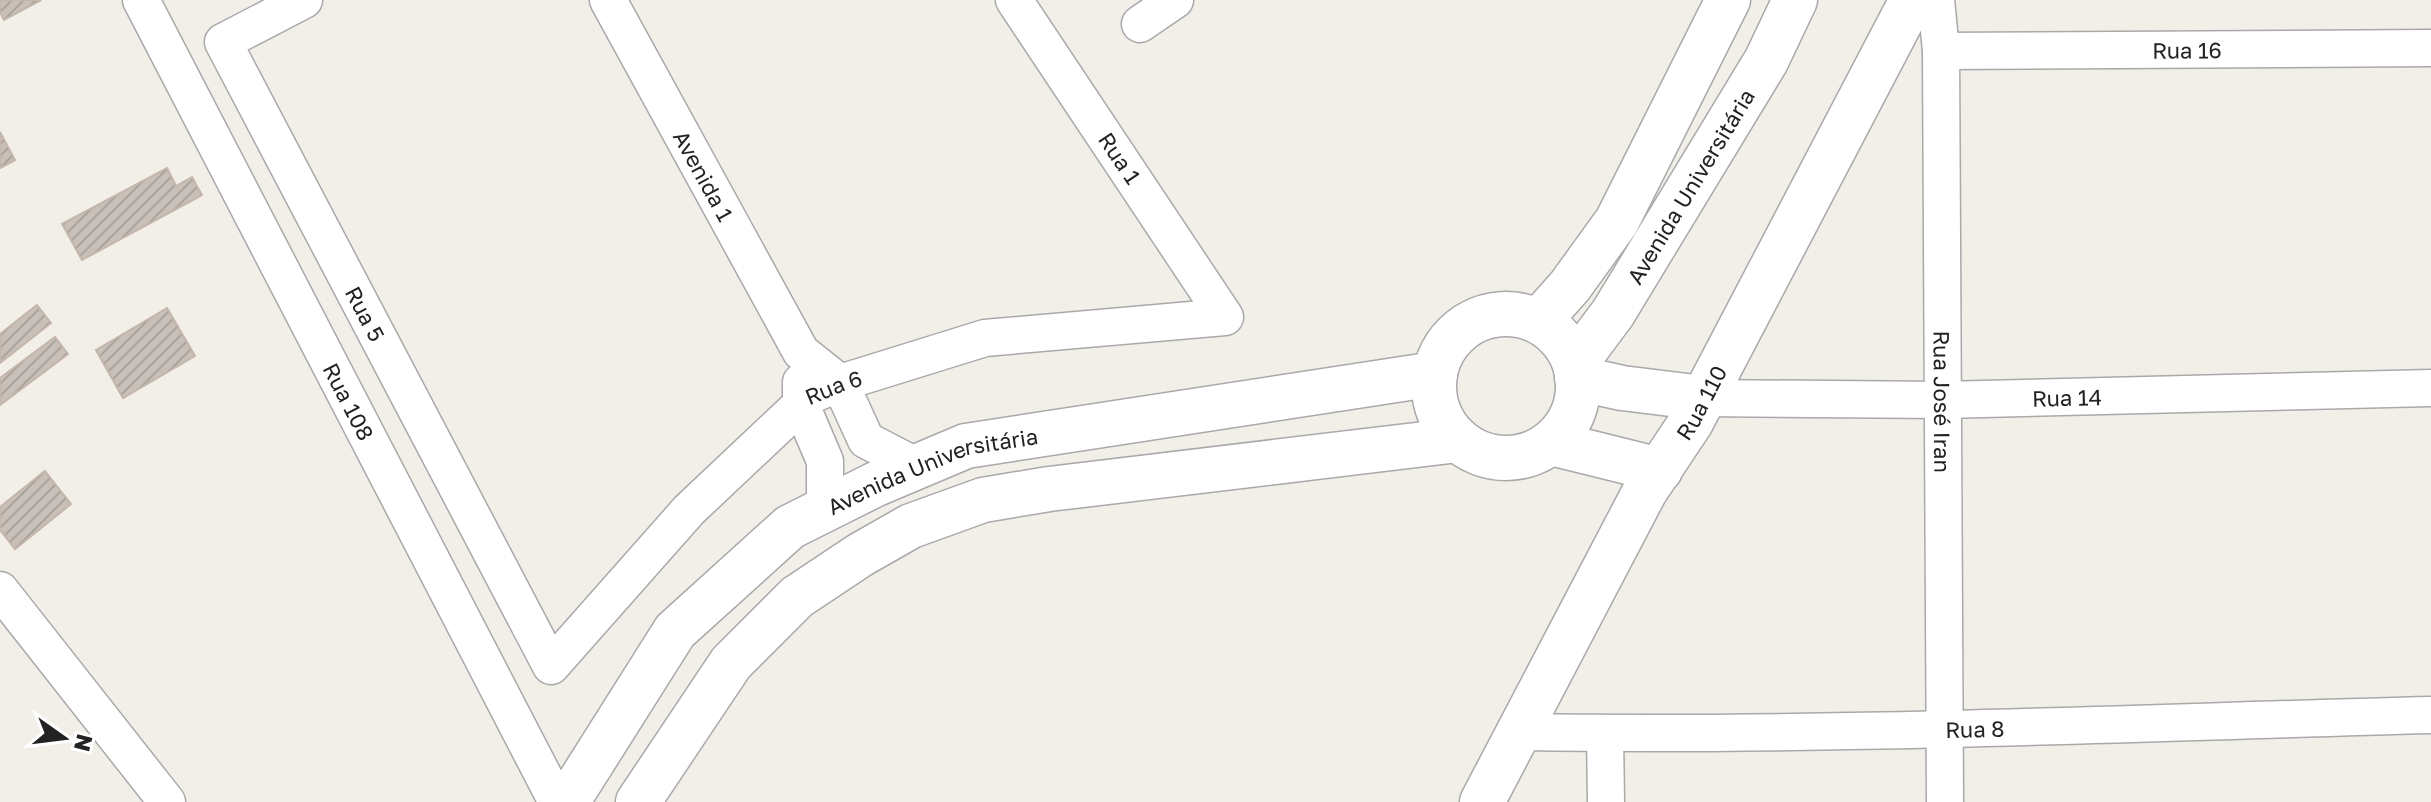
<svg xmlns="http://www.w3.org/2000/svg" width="2431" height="802" font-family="'Golos Text',sans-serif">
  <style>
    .building { fill: url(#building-hatch); stroke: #c4b6ab; stroke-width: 2 }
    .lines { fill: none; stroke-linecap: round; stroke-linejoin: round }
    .minor-casing { stroke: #a9a9a9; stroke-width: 39 }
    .tertiary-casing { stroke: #a9a9a9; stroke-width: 47 }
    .minor { stroke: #fff; stroke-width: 36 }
    .tertiary { stroke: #fff; stroke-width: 44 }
    .labels { text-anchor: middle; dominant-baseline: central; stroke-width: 6; stroke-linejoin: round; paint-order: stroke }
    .street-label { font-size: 22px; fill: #222; stroke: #fff }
  </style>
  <defs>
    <pattern id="building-hatch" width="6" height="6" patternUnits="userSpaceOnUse" patternTransform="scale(2)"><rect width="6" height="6" fill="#c7bfb8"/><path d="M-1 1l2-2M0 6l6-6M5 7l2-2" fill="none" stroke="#aba49e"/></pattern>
  </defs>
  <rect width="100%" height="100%" fill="#f2efe9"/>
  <g class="building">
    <polygon points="0,0 41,0 4,20 0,12"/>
    <polygon points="0,132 15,160 0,168"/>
    <polygon points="167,168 176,186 192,177 202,195 82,260 62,224"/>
    <polygon points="37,305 51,323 0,363 0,334"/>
    <polygon points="167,308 195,356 123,398 96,350"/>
    <polygon points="55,337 68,354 0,405 0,378"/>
    <polygon points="45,471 71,504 15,549 0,530 0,507"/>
  </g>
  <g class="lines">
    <g class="minor-casing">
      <g id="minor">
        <path id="s1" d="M 141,0 L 557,802"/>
        <path id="s2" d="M 304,0 L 223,42 L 551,666 L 689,510 L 811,395 L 840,383 L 985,338 L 1225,317 L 1014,0"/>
        <path id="s3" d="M 608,0 L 801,352 L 840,383 L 866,440 L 916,466"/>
        <path id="s4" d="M 1936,0 L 1941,51 L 1945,802"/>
        <polyline points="1140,24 1175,0"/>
        <path id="s5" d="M 1941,51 L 2431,48"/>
        <polyline points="801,382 801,405 825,461 825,510"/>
        <path id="s6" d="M 1703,398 L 1943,400 L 2431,388"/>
        <polyline points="0,590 167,802"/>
        <path id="s7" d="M 1517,732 C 1822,737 2127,723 2431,715"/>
        <polyline points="1605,734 1606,802"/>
      </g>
    </g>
    <g class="tertiary-casing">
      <g id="tertiary">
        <circle cx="1506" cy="386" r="72"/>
        <polyline points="1539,321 1570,286 1617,221 1728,0"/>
        <path id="s8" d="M 1575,364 L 1613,313 L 1766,61 L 1795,0"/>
        <polyline points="1577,378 1622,388 1703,398"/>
        <polyline points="1551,443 1660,470"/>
        <path id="s9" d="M 567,802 L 675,631 L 790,527 L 876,484 L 966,446 L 1435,374"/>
        <polyline points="638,802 731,663 797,597 860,555 911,526 983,500 1049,489 1458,440"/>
        <path id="s10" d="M 1482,802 L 1645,491 L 1691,422 L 1912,0"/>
      </g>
    </g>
    <use href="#minor" class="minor"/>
    <use href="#tertiary" class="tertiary"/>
  </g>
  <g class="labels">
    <g class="street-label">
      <text stroke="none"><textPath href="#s5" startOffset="246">Rua 16</textPath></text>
      <text transform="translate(1120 158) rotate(56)">Rua 1</text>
      <text stroke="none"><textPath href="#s3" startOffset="200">Avenida 1</textPath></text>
      <text stroke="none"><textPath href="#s8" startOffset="212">Avenida Universitária</textPath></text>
      <text stroke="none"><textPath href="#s2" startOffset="398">Rua 5</textPath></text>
      <text stroke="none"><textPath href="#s2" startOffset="1196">Rua 6</textPath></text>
      <text stroke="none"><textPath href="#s6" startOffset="364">Rua 14</textPath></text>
      <text stroke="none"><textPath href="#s1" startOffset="452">Rua 108</textPath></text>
      <text stroke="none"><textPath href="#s4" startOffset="402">Rua José Iran</textPath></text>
      <text stroke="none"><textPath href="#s10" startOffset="456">Rua 110</textPath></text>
      <text stroke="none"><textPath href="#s9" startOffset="512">Avenida Universitária</textPath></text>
      <text stroke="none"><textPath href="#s7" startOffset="458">Rua 8</textPath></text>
    </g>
  </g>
  <g transform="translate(64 738) rotate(104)" stroke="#ffffff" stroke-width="6" paint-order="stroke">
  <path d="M0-6L14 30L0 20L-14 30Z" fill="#222222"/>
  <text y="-12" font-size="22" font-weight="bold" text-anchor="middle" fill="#222222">N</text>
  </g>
</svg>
